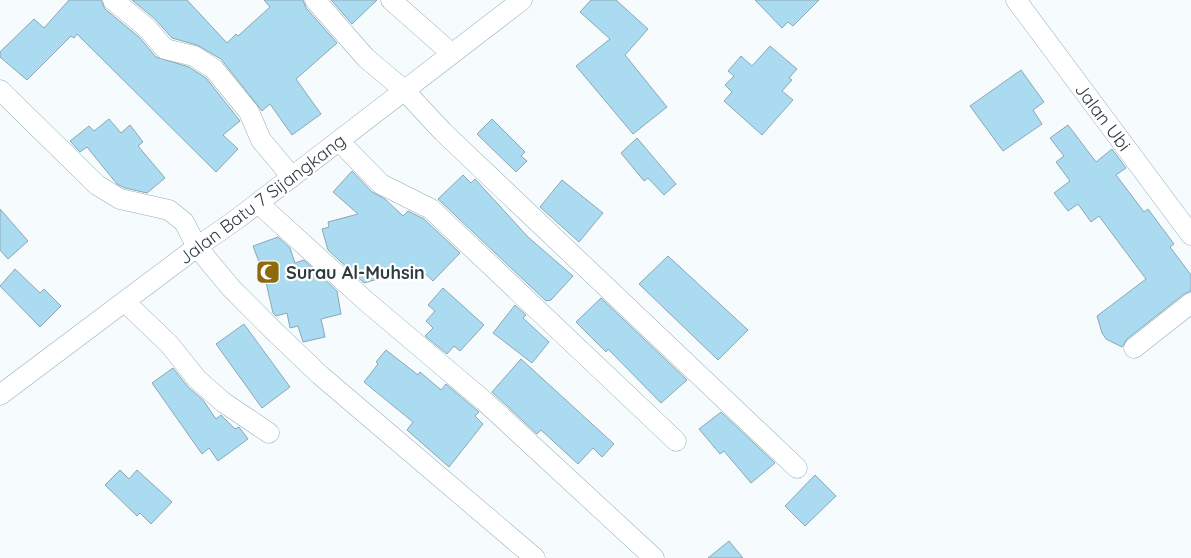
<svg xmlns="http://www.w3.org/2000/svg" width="1191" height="558" font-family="Quicksand,sans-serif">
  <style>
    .building { fill: #aadbf1; stroke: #8ca7b3 }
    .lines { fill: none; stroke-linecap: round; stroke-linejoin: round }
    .minor-casing { stroke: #94aebb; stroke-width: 21 }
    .minor { stroke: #fff; stroke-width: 20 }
    .labels { text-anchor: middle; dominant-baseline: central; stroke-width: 4.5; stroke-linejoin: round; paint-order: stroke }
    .street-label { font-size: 18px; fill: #303b40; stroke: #fff }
    .poi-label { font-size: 18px; font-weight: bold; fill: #303b40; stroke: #fff; text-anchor: start }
  </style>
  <rect width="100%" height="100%" fill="#f6fcfe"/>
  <g class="building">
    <polygon points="69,0 101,0 105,9 139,37 156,57 189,67 206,78 240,121 223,135 238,149 216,172 77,34 74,38 71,36 27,80 0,57 0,52 34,19 44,28"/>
    <polygon points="132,0 187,0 227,43 236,34 238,36 270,7 264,0 303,0 306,8 337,43 296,79 321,114 292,135 270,104 262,111 221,59 197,45 172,38 155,19"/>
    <polygon points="331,0 377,0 352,24"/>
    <polygon points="591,0 616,0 648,29 625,55 667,107 633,134 576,66 610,39 580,12"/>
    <polygon points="755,0 819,0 793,26 788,22 782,28"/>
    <polygon points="770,46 797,69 789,78 792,80 782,91 793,100 762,135 724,101 732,92 725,85 734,76 728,71 741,56 752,66"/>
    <polygon points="1021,70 1044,102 1033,110 1042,124 1003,151 970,106"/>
    <polygon points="109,119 121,133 130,125 143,142 138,146 165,178 147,193 125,188 117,184 87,147 80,152 70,141 89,126 94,131"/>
    <polygon points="492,119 525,152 521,156 527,161 516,172 477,134"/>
    <polygon points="1068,125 1096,162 1112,149 1126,168 1116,175 1144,212 1148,209 1174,244 1170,247 1191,275 1191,291 1184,294 1127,339 1122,347 1106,339 1102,333 1097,316 1146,279 1099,216 1091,222 1078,204 1068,211 1054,193 1070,181 1056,162 1064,156 1050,138"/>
    <polygon points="637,138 676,184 664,195 648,178 644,181 621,153"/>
    <polygon points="352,171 372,192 385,199 403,216 408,211 424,219 460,253 433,281 418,267 364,283 328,250 322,229 329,227 328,222 358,214 333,192"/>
    <polygon points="463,175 471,183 475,179 528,237 573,276 551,300 546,301 438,199"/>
    <polygon points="562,180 603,213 579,242 540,207"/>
    <polygon points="0,209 28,241 8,259 0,250"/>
    <polygon points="278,237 290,248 295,263 304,260 337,291 341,314 321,319 325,337 303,342 298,326 290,328 287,313 276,316 273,313 265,278 253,246"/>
    <polygon points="668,256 748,330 718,360 639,284"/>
    <polygon points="15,269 40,293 44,289 61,306 40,327 0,286"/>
    <polygon points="443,288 484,325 460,351 454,346 447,354 425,336 433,328 426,321 435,311 428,305"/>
    <polygon points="601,298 687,380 661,403 608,349 606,352 576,322"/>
    <polygon points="515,305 526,315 523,318 549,342 532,363 493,333"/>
    <polygon points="244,324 290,387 262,408 216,344"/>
    <polygon points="386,350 418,375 420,372 441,390 446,384 479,412 475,416 483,424 449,467 407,430 413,422 364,382 378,364 376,362"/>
    <polygon points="521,359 614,444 602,457 593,448 578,464 541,430 537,434 492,392"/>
    <polygon points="173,368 188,387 203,400 216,419 221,415 235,429 239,427 248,439 218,461 209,448 202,454 152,383"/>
    <polygon points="721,412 775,463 751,483 724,451 720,454 699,429"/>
    <polygon points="120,470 129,479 137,470 172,502 151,524 140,513 137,516 105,485"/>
    <polygon points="815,475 836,496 805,526 785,506"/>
    <polygon points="729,541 743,558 708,558"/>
  </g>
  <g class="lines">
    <g class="minor-casing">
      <g id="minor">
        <polyline points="113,0 147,28 165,49 194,56 214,69 249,112 261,140 292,177"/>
        <polyline points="315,0 366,58 404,90 443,132 797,468"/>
        <polyline points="391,0 451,53"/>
        <polyline points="1016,0 1191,235"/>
        <polyline points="0,90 97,185 120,199 169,210 184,222 197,247 231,288 277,334 320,375 535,558"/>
        <polyline points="339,141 381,184 431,209 676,441"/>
        <polyline points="258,203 367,302 483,400 654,558"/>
        <polyline points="125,302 169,344 197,379 223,402 269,433"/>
        <polyline points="1134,348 1191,303"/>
        <polyline points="0,395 197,247 237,219 522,0"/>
      </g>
    </g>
    <use href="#minor" class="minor"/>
  </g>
  <defs>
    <g id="mosque-square" transform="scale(1.25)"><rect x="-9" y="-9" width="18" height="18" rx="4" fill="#8e6a0e" stroke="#fff"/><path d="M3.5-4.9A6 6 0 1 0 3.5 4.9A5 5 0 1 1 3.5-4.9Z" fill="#fff"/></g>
  </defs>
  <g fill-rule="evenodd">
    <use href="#mosque-square" x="268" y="272"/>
  </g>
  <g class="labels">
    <g class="street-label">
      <text transform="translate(1103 117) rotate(53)">Jalan Ubi</text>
      <text transform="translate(262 199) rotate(-37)">Jalan Batu 7 Sijangkang</text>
    </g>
    <g class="poi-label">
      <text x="286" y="272">Surau Al-Muhsin</text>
    </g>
  </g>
</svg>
